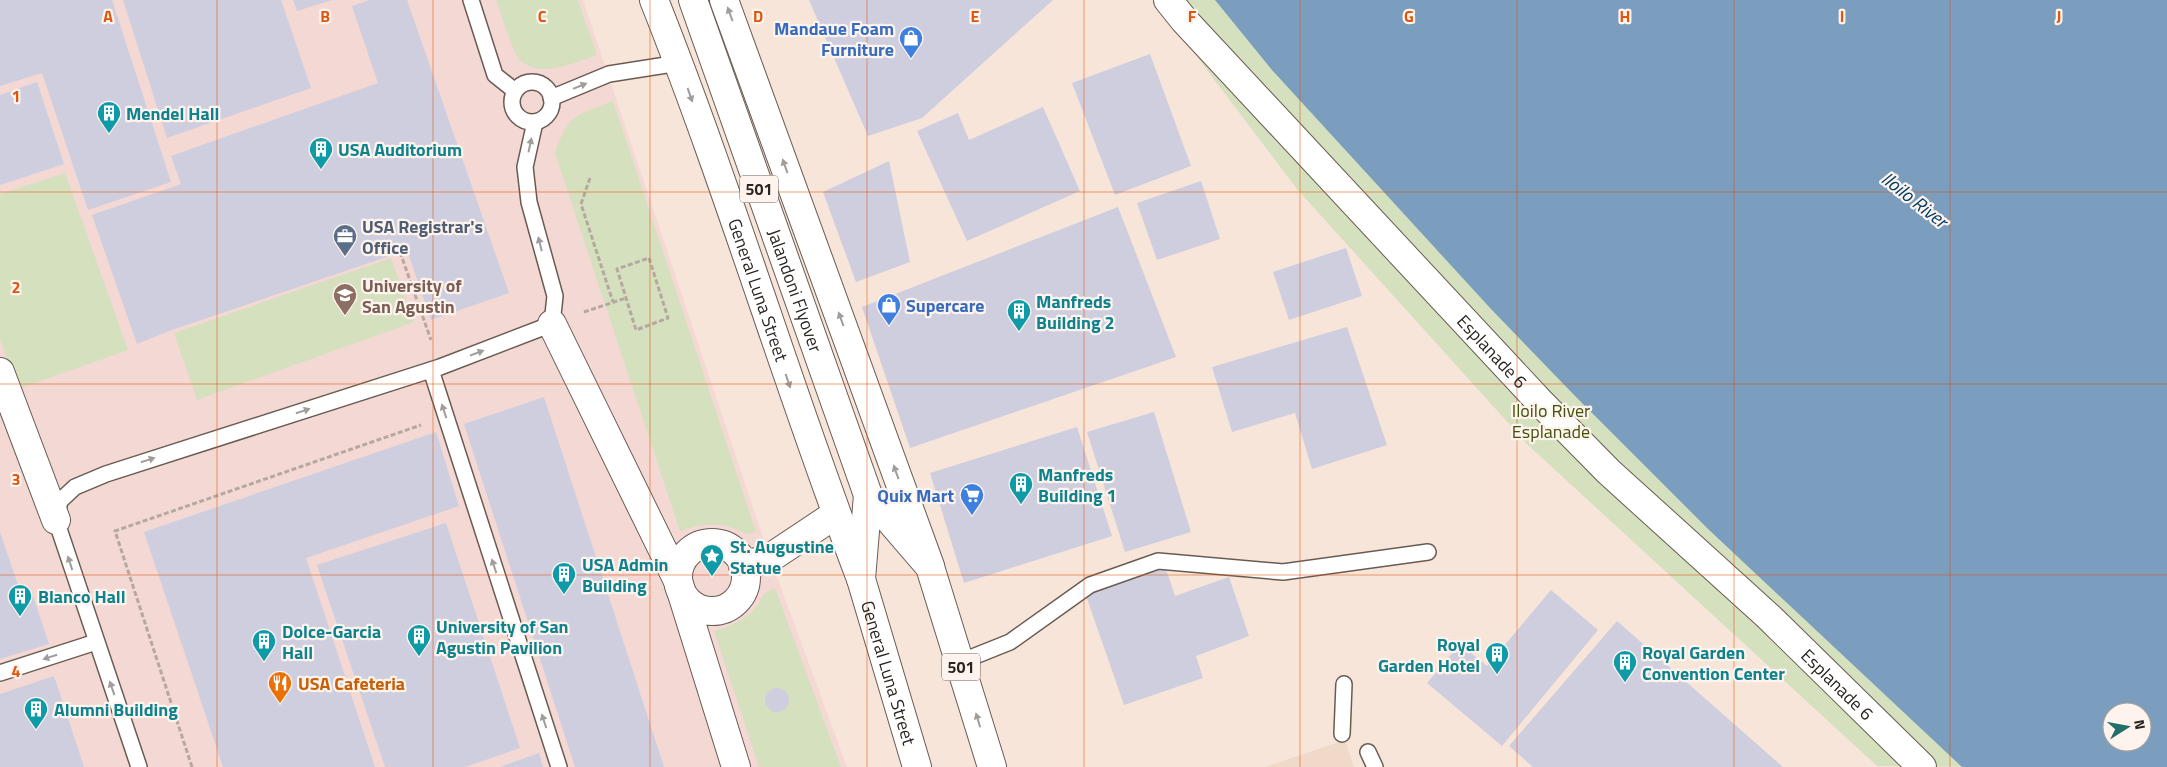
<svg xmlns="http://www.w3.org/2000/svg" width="2167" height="767" font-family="'Titillium Web',sans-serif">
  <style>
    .built { fill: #f1d9c9 }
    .education { fill: #f3d8d4 }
    .green { fill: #d5e0bf }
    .water { fill: #7b9ebf; fill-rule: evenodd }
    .building { fill: #cecedf }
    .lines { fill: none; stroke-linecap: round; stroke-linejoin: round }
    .lane-casing { stroke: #6a5b52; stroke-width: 18 }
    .street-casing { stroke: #6a5b52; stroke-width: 30 }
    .secondary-casing { stroke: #6a5b52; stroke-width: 30 }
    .highway-casing { stroke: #6a5b52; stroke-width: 30 }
    .path { stroke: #b6a89f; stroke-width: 3; stroke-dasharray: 5 2.5; stroke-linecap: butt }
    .lane { stroke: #fff; stroke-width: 15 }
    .street { stroke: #fff; stroke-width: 28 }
    .secondary { stroke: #fff; stroke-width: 28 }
    .highway { stroke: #fff; stroke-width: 28 }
    .oneway { fill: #a09d9b }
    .grid { fill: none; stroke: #df560d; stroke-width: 1; stroke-opacity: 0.55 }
    .labels { text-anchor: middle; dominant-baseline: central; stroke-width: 4.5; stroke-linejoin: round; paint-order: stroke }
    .shield { fill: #fff4ed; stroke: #6b635e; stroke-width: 1 }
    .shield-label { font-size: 16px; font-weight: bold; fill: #2b2521 }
    .shop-label { font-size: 18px; font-weight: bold; fill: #366cbe; stroke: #fff4ed; text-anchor: end }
    .culture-label { font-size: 18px; font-weight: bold; fill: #0d838f; stroke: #fff4ed; text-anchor: start }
    .service-label { font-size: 18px; font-weight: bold; fill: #4e5e75; stroke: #fff4ed; text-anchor: start }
    .education-label { font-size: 18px; font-weight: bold; fill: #785e54; stroke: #fff4ed; text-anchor: start }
    .street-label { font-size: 18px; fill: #2b2521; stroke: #fff4ed }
    .park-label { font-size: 18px; fill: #42520d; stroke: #fff4ed }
    .food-label { font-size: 18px; font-weight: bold; fill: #c56008; stroke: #fff4ed; text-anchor: start }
    .water-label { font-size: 19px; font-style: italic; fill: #033f69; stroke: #fff4ed }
    .grid-label { font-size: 16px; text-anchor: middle; font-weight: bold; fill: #df560d; stroke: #fff4ed; stroke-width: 4.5; stroke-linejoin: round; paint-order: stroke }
  </style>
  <rect width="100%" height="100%" fill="#f7e5da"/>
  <polygon class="built" points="1345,740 1354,767 1265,767"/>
  <polygon class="education" points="0,0 583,0 770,558 847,767 0,767"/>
  <g class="green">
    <path d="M 496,0 L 578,0 L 597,55 C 575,62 539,80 519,59 C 512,51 501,12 496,0 Z"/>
    <polygon points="1154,0 1240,0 1995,767 1877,766 1528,445 1297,189"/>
    <path d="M 613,101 L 756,532 L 746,534 C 722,521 706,523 680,531 L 555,153 C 569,113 575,116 613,101 Z"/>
    <polygon points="65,173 128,350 18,389 0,339 0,194"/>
    <polygon points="391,258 414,322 197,400 174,333"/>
    <path d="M 775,588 L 841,767 L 759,767 L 714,631 C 730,627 745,620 756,607 C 764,596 761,594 775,588 Z"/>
  </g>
  <path class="water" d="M 1215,0 L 2167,0 L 2167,767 L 1962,767 L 1707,528 L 1577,398 L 1491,309 L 1272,70 ZM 2112,712 L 2142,712 L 2142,742 L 2112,742 Z"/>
  <g class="building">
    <polygon points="0,0 112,0 171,182 88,210 42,73 0,86"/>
    <polygon points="123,0 281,0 311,88 167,138"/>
    <polygon points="293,0 332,0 297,11"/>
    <polygon points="370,0 407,0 509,293 431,320 407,250 169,331 137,344 92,215 181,184 171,156 378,83 352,6"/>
    <polygon points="809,0 1053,0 922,118 868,136"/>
    <polygon points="1150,54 1191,166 1115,195 1072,83"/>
    <polygon points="37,82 64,164 0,185 0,95"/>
    <polygon points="1043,107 1080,191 967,241 917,131 958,113 969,140"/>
    <polygon points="889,161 910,262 856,282 823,192"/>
    <polygon points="1201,181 1220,239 1157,260 1137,203"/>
    <polygon points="1118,207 1176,357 910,448 862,307"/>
    <polygon points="1346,248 1362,296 1289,320 1273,272"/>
    <polygon points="1347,327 1387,445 1312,469 1295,413 1232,432 1212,367"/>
    <polygon points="544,397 664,767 575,767 464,424"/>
    <polygon points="1154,412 1191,532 1125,552 1087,432"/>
    <polygon points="1077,427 1112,536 964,583 930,473"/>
    <polygon points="436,432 459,506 306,558 375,767 223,767 144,532"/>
    <polygon points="446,523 520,748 465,767 385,767 317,565"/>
    <polygon points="0,532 20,591 30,587 49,644 0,659"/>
    <polygon points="1164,563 1175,596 1229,577 1249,636 1196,656 1203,678 1124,705 1084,590"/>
    <polygon points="1551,590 1598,630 1502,746 1427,683 1460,644 1487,666"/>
    <polygon points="1617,621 1783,767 1533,767 1509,746"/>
    <polygon points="54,676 84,767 0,767 0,694"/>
    <circle cx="777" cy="700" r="12"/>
    <polygon points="539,753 543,767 500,767"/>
  </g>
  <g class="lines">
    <g class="lane-casing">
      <g id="lane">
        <polyline points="471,0 495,75 515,91"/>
        <circle cx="532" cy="102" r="20"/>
        <polyline points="551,98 609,74 679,63"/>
        <polyline points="431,370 559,767"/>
        <polyline points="960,662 1010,642 1090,585 1158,561 1283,572 1428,552"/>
        <polyline points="0,673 96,642"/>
        <polyline points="1342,734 1344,684"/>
        <polyline points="1368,752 1375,767"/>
        <polyline points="139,767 56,520 60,501 75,487 106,474 440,367 552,324 555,296 529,202 525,167 535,122"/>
      </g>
    </g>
    <g class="street-casing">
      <g id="street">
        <path id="s1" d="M 1168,0 L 1184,20 L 1539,401 L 1609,472 L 1769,617 L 1922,767"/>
        <polyline points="552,324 678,581 736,767"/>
        <polyline points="0,372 56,520"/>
        <circle cx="712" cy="577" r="34"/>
        <polyline points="743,566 770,558 836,514"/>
      </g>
    </g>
    <g class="secondary-casing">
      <g id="secondary">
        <path id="s2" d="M 654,0 C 730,191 788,388 861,579"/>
        <polyline points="724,0 930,566"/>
      </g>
    </g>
    <g class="highway-casing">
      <g id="highway">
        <path id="s3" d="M 693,0 L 868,495 L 930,567 L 992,767"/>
        <path id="s4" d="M 868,495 L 861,579 L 917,767"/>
      </g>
    </g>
    <g class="path">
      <polyline points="590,178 581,204 613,302"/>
      <polyline points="400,252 431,340"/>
      <polygon points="649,258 668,318 636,330 617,269"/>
      <polyline points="584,312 626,298"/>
      <polyline points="192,767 115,531 421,425"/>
    </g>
    <use href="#lane" class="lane"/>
    <use href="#street" class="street"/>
    <use href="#secondary" class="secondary"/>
    <use href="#highway" class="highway"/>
  </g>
  <defs><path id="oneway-solid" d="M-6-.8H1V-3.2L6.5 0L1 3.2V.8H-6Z" transform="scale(1.25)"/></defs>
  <g class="oneway">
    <use href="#oneway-solid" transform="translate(730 14) rotate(-110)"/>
    <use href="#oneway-solid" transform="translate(580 86) rotate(-22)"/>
    <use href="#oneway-solid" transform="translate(690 95) rotate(71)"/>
    <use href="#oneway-solid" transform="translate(530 145) rotate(-78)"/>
    <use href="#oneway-solid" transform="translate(785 166) rotate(-110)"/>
    <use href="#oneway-solid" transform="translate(540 244) rotate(-104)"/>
    <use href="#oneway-solid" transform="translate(841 319) rotate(-110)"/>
    <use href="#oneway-solid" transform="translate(477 353) rotate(-21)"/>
    <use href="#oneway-solid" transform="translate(788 381) rotate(71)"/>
    <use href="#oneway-solid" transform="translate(303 411) rotate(-18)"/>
    <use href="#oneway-solid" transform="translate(444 411) rotate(-108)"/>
    <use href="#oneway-solid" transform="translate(148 460) rotate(-18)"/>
    <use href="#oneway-solid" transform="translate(896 472) rotate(-110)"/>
    <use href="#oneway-solid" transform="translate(70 563) rotate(-108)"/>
    <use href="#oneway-solid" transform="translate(494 566) rotate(-108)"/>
    <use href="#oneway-solid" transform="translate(50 657) rotate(162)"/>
    <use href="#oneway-solid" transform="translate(112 688) rotate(-109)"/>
    <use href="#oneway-solid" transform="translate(978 720) rotate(-107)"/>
    <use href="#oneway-solid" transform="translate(544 721) rotate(-108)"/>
  </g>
  <path class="grid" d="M 217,0 L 217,767M 433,0 L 433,767M 650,0 L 650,767M 867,0 L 867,767M 1084,0 L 1084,767M 1300,0 L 1300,767M 1517,0 L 1517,767M 1734,0 L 1734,767M 1950,0 L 1950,767M 0,192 L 2167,192M 0,384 L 2167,384M 0,575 L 2167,575"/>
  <defs>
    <g id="shop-pin" transform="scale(1.25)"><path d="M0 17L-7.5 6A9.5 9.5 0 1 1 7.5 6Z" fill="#3f7fe0" stroke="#fff4ed"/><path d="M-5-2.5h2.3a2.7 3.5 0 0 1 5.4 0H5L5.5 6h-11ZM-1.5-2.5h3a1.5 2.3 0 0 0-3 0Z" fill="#fff"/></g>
    <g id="building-pin" transform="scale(1.25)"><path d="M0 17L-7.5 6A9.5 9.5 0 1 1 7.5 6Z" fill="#0f9aa8" stroke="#fff4ed"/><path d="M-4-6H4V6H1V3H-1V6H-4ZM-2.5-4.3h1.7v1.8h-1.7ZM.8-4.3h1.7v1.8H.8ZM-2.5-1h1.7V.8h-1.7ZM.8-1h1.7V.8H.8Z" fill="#fff"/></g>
    <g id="office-pin" transform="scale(1.25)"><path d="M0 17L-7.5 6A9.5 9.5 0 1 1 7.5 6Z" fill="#5c6f8a" stroke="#fff4ed"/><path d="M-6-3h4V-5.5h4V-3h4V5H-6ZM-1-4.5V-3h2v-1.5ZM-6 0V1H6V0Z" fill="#fff"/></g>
    <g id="university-pin" transform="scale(1.25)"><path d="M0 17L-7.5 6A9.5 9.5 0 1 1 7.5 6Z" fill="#8d6e63" stroke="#fff4ed"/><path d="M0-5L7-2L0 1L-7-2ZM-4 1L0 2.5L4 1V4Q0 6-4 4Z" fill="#fff"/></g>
    <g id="supermarket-pin" transform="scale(1.25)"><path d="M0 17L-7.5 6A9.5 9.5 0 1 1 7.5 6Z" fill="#3f7fe0" stroke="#fff4ed"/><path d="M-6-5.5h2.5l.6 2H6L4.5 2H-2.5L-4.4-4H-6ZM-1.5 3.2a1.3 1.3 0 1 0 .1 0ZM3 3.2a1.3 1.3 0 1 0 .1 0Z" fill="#fff"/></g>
    <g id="sight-pin" transform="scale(1.25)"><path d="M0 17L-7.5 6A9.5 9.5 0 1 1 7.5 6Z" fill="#0f9aa8" stroke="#fff4ed"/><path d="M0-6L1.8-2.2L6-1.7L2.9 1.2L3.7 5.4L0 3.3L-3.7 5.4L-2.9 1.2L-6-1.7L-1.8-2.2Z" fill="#fff"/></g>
    <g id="restaurant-pin" transform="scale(1.25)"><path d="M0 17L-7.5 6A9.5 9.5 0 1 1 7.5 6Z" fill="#e8710a" stroke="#fff4ed"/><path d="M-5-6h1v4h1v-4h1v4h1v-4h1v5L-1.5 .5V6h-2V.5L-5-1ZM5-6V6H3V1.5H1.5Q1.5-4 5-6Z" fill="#fff"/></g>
  </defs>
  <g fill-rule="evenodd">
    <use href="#shop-pin" x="911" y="38"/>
    <use href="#building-pin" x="109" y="113"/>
    <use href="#building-pin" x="321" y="149"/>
    <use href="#office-pin" x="345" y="236"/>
    <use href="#university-pin" x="345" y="295"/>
    <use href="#shop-pin" x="889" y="305"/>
    <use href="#building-pin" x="1019" y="311"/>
    <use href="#building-pin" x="1021" y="484"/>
    <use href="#supermarket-pin" x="972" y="495"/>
    <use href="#sight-pin" x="712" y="556"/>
    <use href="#building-pin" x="564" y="574"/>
    <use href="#building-pin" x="20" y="596"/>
    <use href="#building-pin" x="419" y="636"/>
    <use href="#building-pin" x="264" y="641"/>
    <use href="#building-pin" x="1497" y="654"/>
    <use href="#building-pin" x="1625" y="662"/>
    <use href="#restaurant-pin" x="280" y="683"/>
    <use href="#building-pin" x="36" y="709"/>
  </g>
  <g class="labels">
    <g class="shield">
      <rect x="740" y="175.5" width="38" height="27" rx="4"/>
      <rect x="942" y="653.5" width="38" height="27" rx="4"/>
    </g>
    <g class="shield-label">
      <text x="759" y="189">501</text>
      <text x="961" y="667">501</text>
    </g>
    <g class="shop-label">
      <text x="894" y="28">Mandaue Foam<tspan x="894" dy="21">Furniture</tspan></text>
      <text x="906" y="305" text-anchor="start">Supercare</text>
      <text x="954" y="495">Quix Mart</text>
    </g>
    <g class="culture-label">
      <text x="126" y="113">Mendel Hall</text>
      <text x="338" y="149">USA Auditorium</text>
      <text x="1036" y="301">Manfreds<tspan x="1036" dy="21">Building 2</tspan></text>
      <text x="1038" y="474">Manfreds<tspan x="1038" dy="21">Building 1</tspan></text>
      <text x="730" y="546">St. Augustine<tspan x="730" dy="21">Statue</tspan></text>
      <text x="582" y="564">USA Admin<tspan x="582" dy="21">Building</tspan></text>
      <text x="38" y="596">Blanco Hall</text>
      <text x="436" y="626">University of San<tspan x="436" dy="21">Agustin Pavilion</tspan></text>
      <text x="282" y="631">Dolce-Garcia<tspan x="282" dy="21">Hall</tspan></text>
      <text x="1480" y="644" text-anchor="end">Royal<tspan x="1480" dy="21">Garden Hotel</tspan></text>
      <text x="1642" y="652">Royal Garden<tspan x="1642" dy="21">Convention Center</tspan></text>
      <text x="54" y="709">Alumni Building</text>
    </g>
    <g class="service-label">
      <text x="362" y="226">USA Registrar's<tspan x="362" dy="21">Office</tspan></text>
    </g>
    <g class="education-label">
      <text x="362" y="285">University of<tspan x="362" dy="21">San Agustin</tspan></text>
    </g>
    <g class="street-label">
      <text stroke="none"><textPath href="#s2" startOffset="308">General Luna Street</textPath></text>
      <text stroke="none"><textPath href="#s3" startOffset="308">Jalandoni Flyover</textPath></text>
      <text stroke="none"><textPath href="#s1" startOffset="478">Esplanade 6</textPath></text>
      <text stroke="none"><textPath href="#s4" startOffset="182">General Luna Street</textPath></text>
      <text stroke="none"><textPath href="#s1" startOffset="958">Esplanade 6</textPath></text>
    </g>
    <g class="park-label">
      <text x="1551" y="410">Iloilo River<tspan x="1551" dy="21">Esplanade</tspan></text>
    </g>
    <g class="food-label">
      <text x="298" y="683">USA Cafeteria</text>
    </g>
    <g class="water-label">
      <text transform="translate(1915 199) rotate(38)">Iloilo River</text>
    </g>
  </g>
  <g class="grid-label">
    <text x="108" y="22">A</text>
    <text x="325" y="22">B</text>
    <text x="542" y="22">C</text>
    <text x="758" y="22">D</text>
    <text x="975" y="22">E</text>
    <text x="1192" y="22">F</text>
    <text x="1409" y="22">G</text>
    <text x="1625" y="22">H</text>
    <text x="1842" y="22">I</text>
    <text x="2059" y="22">J</text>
    <text x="16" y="102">1</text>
    <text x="16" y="293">2</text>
    <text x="16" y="485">3</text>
    <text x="16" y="677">4</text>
  </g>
  <g transform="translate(2127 727) rotate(79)"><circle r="24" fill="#fff4ed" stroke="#aaa19b"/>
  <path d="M0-4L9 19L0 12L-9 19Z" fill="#226e6b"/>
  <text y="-8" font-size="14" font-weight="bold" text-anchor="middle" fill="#2b2521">N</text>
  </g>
</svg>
